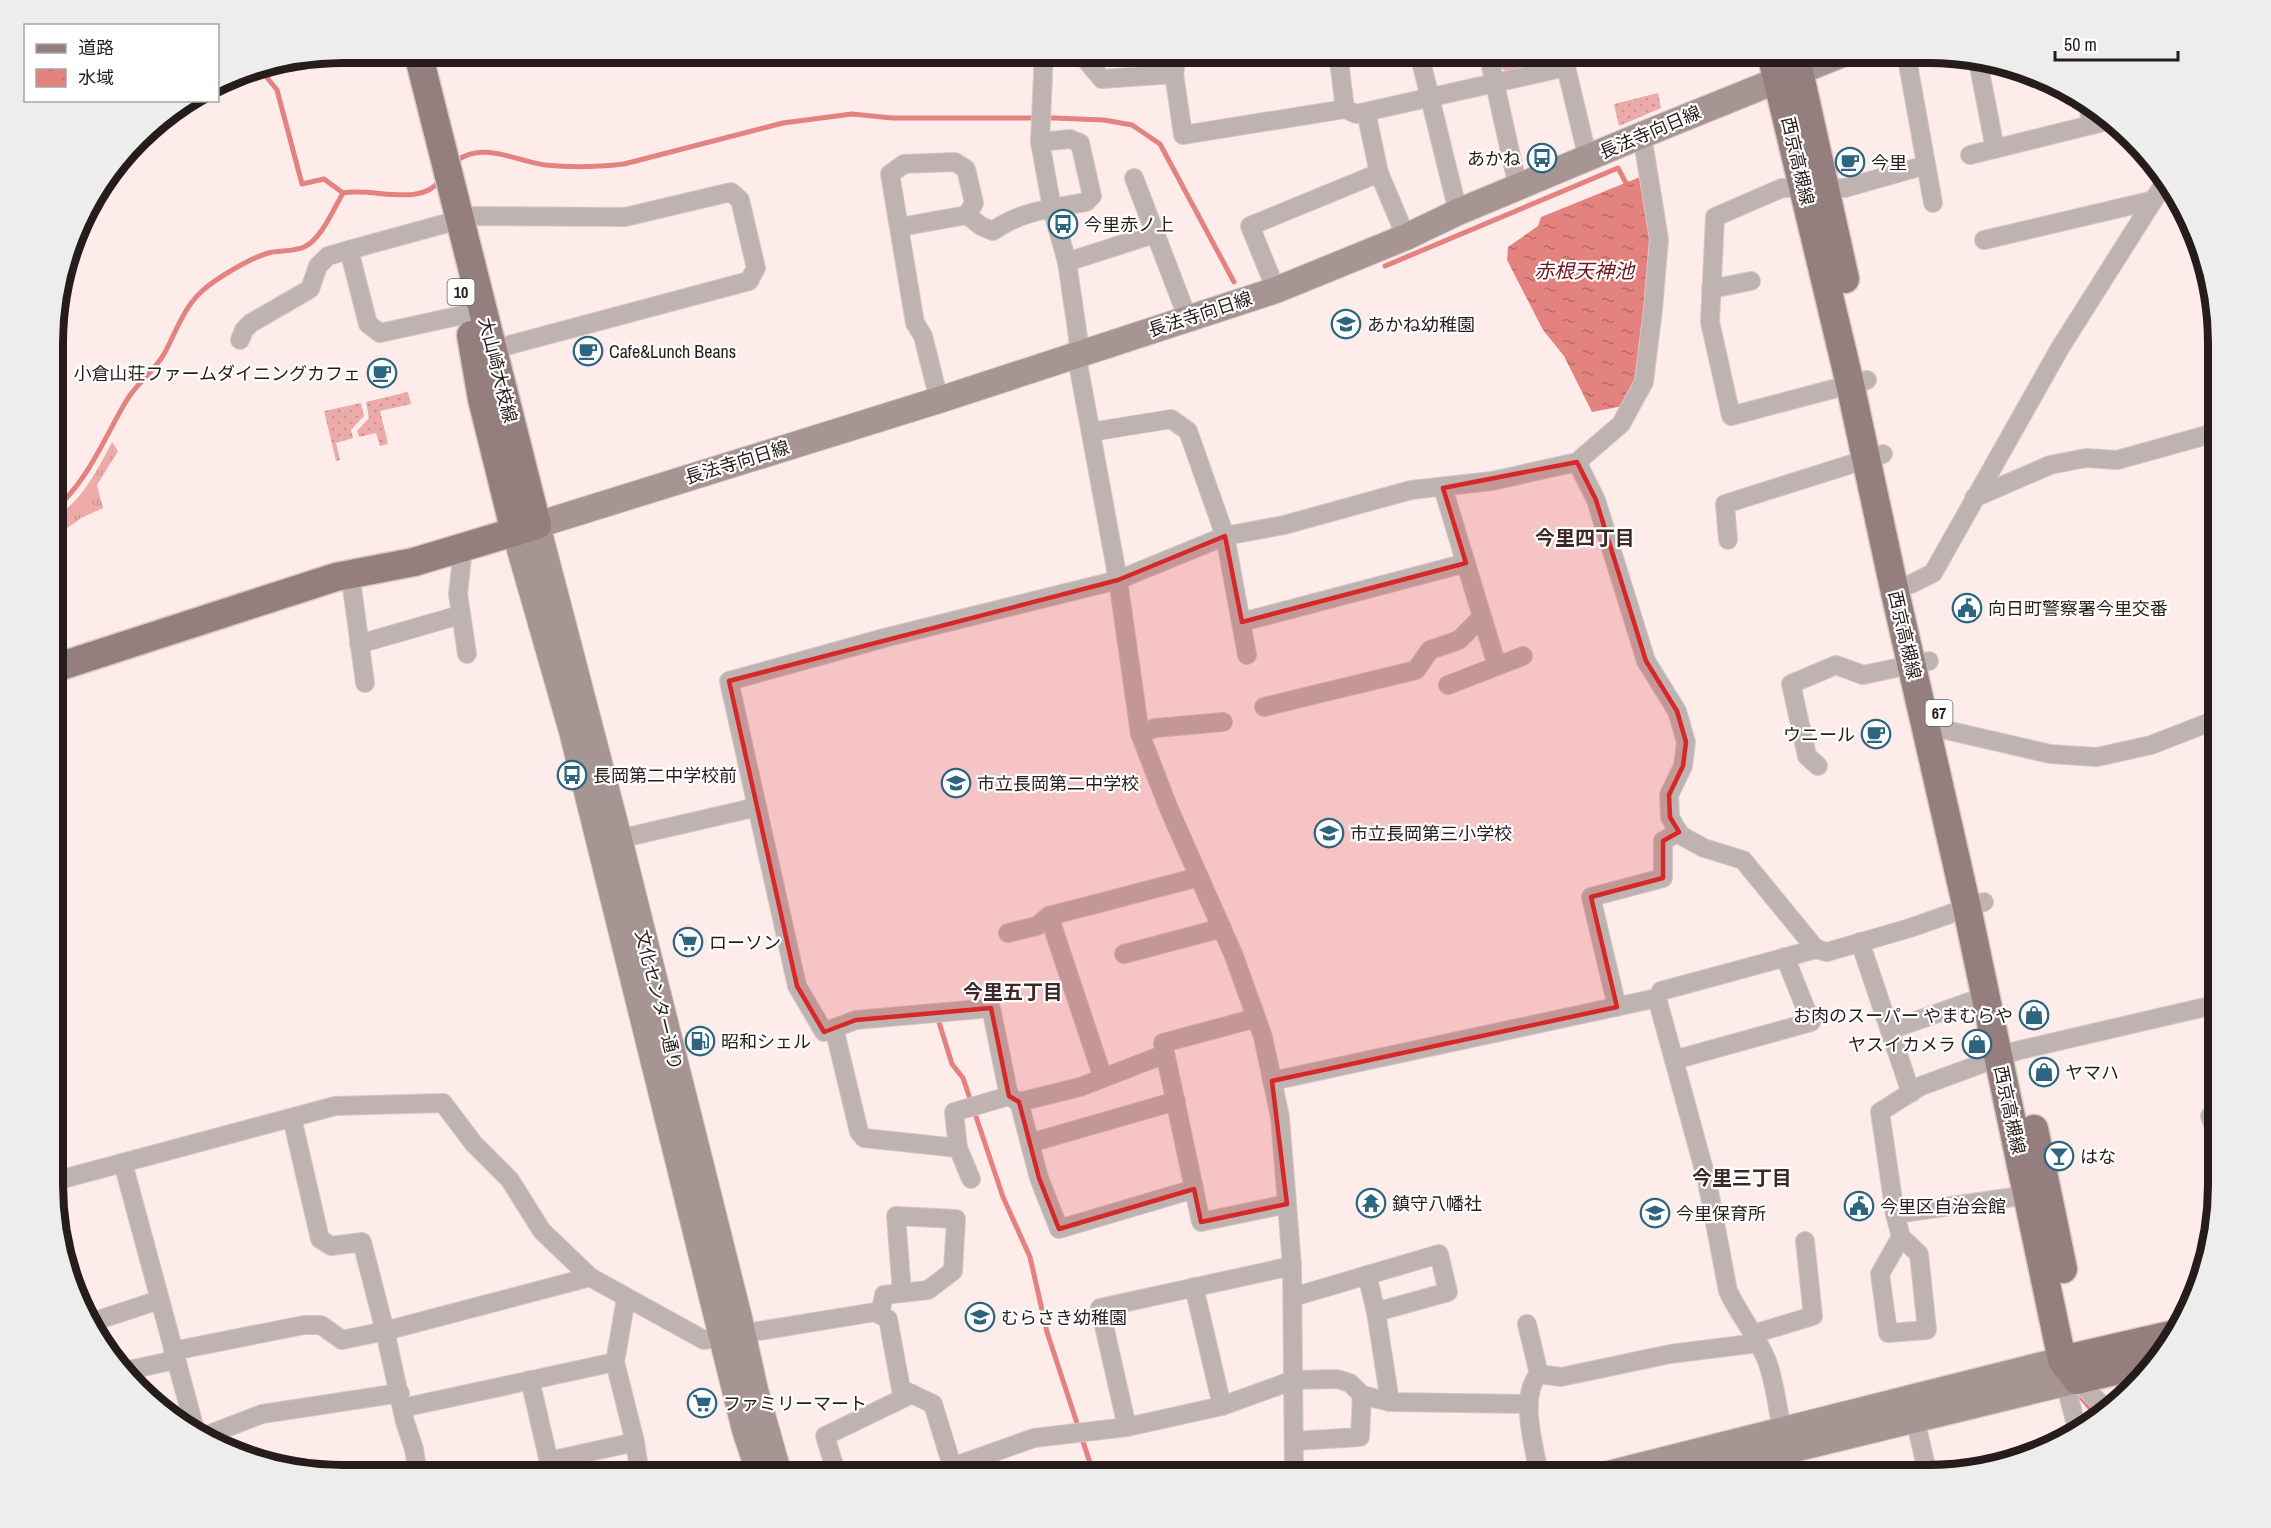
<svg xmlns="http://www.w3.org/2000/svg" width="2271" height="1528" font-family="'Archivo Narrow','Noto Sans JP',sans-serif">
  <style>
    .grass { fill: url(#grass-tufts) }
    .garden { fill: url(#garden-dots) }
    .water { fill: url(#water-ripples) }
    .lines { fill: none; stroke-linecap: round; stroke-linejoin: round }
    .stream { stroke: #e48280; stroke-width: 5 }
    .street-casing { stroke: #d7c7c6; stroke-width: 20 }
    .secondary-casing { stroke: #d7c7c6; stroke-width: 28 }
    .primary-casing { stroke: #d7c7c6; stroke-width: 31 }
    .street { stroke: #bfb3b2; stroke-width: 18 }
    .secondary { stroke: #a79594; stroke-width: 26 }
    .primary { stroke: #957f7e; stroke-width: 28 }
    .marked { fill: #d62828; fill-opacity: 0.2; stroke: #d62828; stroke-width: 4.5; stroke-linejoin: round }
    .labels { text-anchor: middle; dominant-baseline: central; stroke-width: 4.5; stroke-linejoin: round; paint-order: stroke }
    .shield { fill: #fff; stroke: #676060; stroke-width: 1.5 }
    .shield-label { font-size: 16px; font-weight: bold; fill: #261c1c }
    .street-label { font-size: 18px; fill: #261c1c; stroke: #fff }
    .poi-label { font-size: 18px; fill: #261c1c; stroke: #fff; text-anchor: start }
    .water-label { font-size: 20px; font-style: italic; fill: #6e161e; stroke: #fff }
    .neighbourhood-label { font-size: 20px; font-weight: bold; fill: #3d2827; stroke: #fff }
    .rim { fill: none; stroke: #261c1c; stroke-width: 8 }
  </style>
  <defs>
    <pattern id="grass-tufts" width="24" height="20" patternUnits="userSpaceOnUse" patternTransform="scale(1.5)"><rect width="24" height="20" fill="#ecaaa8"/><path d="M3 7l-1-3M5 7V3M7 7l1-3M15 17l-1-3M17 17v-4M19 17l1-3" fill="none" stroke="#ca9290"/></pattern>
    <pattern id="garden-dots" width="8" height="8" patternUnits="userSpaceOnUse" patternTransform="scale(1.5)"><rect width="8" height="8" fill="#ecaaa8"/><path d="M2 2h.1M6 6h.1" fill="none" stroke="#ca9290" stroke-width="1.8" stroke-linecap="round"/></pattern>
    <pattern id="water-ripples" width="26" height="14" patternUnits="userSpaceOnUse" patternTransform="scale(1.5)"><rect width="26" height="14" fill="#e48280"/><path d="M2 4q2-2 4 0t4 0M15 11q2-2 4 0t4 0" fill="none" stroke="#b96a68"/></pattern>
  </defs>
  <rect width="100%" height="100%" fill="#feeceb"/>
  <g class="grass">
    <polygon points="1494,53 1543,53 1546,62 1506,71 1497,66"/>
    <path d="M 112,442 L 118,451 L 97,485 L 103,508 L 81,518 L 55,537 L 55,518 C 83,499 97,471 112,442 Z"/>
  </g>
  <g class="garden">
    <polygon points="1658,93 1661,108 1619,126 1614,104"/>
    <polygon points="408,392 411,404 380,411 388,444 380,446 376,433 359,437 357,431 369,418 366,402"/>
    <polygon points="361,403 364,416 351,430 353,438 336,443 340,460 336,461 324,411"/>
  </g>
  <polygon class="water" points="1640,177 1650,239 1647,305 1635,382 1623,406 1592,412 1564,356 1543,330 1507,260 1508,247 1538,226 1541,217"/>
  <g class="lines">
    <g class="stream">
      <polyline points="260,69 277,90 302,184 324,179 343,193"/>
      <path d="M 456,161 C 484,141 515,161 545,165 C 572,168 597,167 624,164 L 783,123 L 852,114 L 892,118 L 1054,118 L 1104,120 L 1132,125 L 1160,144 L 1234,282"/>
      <polyline points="1385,266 1618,168 1626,183"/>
      <path d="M 55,509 C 87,482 104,439 125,403 C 135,384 154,372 164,354 C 176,332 183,309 201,292 C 216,278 249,259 268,253 C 279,250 293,252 304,247 C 321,240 334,208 343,193 C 373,187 421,208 440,180"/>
      <polyline points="938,1019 952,1064 963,1078 1003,1197 1030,1257 1047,1332 1094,1475"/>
      <polyline points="2079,1395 2096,1415"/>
    </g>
    <g class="street-casing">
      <g id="street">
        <polyline points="1044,53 1040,142 1052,208 1067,262 1078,337 1079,369 1118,580 1140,734 1169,809 1234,956 1263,1037 1280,1117 1292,1266 1294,1475"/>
        <polyline points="1338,53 1345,109"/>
        <polyline points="1419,53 1458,212"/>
        <polyline points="1488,53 1518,187"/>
        <polyline points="1906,53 1933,203"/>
        <polyline points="1044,56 1080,53 1102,79 1174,74 1183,135 1345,109 1356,114 1566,67 1588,159"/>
        <polyline points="1978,61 1995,149"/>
        <polyline points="1174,74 1177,54 1193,53"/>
        <polyline points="2088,101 2091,125"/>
        <polyline points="1366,112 1379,173 1406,237"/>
        <polyline points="1970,155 2107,121"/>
        <polyline points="1134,178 1188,319"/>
        <path d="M 900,227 L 967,215 L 981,226 L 993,231 C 1020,211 1054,208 1086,202 L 1092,196 L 1080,143 L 1070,139 L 1040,142"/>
        <polyline points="1984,240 2154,200"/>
        <polyline points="1067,262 1154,234"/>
        <polyline points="1711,289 1751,281"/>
        <polyline points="1276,290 1250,226 1379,173"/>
        <polyline points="467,314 380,333 368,324 349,250 473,216 625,217 731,192 740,200 756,268 749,281 483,352"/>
        <polyline points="240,340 244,330 251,323 310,289 318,266 328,256 349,250"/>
        <polyline points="1867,380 1731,416 1710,322 1715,217 1782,188 1845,188 1926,165"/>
        <polyline points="939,400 923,336 915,323 890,174 904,164 955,162 966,169 974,203 967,215"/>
        <polyline points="1091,432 1171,419 1188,431 1225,536 1247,655"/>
        <polyline points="1577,462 1596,500 1646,661 1677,711 1686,742 1683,766 1669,795 1670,817 1680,835 1704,848 1743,860 1816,949"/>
        <polyline points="1443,488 1497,666"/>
        <polyline points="1974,498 2050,465 2086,458 2117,460 2218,432"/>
        <polyline points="1728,540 1725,504 1883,454"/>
        <polyline points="463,548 458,594 467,654"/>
        <polyline points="350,573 365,683"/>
        <polyline points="1911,584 1933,573 2060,348 2165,182"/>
        <polyline points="1242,622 1466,563"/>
        <polyline points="359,644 460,615"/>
        <polyline points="1448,685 1523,656"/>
        <polyline points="1264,707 1416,670 1430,650 1459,640 1482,617"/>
        <polyline points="1942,729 2050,754 2097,757 2151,745 2218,719"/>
        <polyline points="1140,734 1155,728 1223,722"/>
        <polyline points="1818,766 1807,756 1791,684 1836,665 1863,675 1929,661"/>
        <polyline points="610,841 757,807"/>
        <polyline points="1008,933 1037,926 1049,916"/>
        <polyline points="1860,942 1911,1093"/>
        <polyline points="1124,954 1222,928"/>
        <path d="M 1657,998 L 1707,1181 L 1728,1291 C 1739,1315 1757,1336 1767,1361 C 1775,1382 1777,1407 1782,1429"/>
        <polyline points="1617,1007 1591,897 1663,878 1663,841 1679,832"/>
        <polyline points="1256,1018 1163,1043 1201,1222 1287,1204"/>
        <polyline points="834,1028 859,1132 864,1138 958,1148 971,1179"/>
        <polyline points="1890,1030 1986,996"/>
        <polyline points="1674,1060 1811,1022 1785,957"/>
        <polyline points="1103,1078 1049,916 1199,877"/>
        <polyline points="1272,1081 1657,998 1661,991 1816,949 1827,952 1910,928 1984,902"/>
        <polyline points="1010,1097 1019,1102 1080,1087 1165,1054"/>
        <polyline points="1019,1102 1039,1178 1059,1229 1194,1189"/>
        <polyline points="2218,1114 2210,1116 2218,1137"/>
        <polyline points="292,1118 320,1239 331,1246 362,1242 385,1331 405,1422 414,1449 418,1475"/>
        <polyline points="1030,1143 1176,1101"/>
        <polyline points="958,1148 954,1112 1009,1096 991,1008 856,1020 824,1032 797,986 729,681 888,637 1118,580 1225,536 1284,525 1411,490 1492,481 1577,462 1621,424 1644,382 1653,309 1659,239 1642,135"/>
        <polyline points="123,1163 196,1433"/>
        <polyline points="55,1181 335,1106 443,1103 474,1144 510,1180 542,1231 590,1277 704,1340 875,1312 888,1319 901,1389 933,1404 952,1466"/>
        <polyline points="1895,1214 2028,1195"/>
        <polyline points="1901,1237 1880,1274 1888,1333 1927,1330 1919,1254 1901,1237 1895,1214 1880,1112 1921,1086 2016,1051 2218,1004"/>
        <polyline points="1367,1275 1376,1312 1390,1402"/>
        <polyline points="1194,1287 1222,1406"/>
        <polyline points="1293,1297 1439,1254 1448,1292 1376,1312"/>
        <polyline points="626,1298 615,1362 635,1442 640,1475"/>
        <polyline points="880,1314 884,1295 928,1290 953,1271 956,1219 896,1216 902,1293"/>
        <polyline points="89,1323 159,1300"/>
        <path d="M 1527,1324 L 1539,1374 C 1518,1397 1535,1447 1539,1475"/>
        <polyline points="1753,1334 1813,1316 1805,1241"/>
        <polyline points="173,1351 304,1325 321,1325 342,1340 385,1331 590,1277"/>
        <polyline points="129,1370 175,1360"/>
        <polyline points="1539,1374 1561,1377 1670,1354 1758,1343"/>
        <polyline points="530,1380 552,1475"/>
        <polyline points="2077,1380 2104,1407"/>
        <polyline points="2065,1383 2078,1432"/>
        <polyline points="402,1408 615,1362"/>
        <polyline points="1915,1419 1928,1475"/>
        <polyline points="1127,1427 1100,1308 1292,1266"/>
        <polyline points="202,1437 262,1414 400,1393"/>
        <polyline points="1294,1441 1360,1437 1362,1395"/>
        <polyline points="549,1461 635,1442"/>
        <polyline points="837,1475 825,1436 912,1394"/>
        <polyline points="930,1475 1034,1438 1127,1427 1222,1406 1294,1380 1337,1379 1350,1383 1362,1395 1390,1402 1527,1404"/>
      </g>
    </g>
    <g class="secondary-casing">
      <g id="secondary">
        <polyline points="515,532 572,731 745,1430 760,1475"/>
        <polyline points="779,1475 755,1390 739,1318 619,839 537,525 939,400 1276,290 1406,237 1458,212 1642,135 1845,53"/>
        <polyline points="1604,1475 2062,1360"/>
        <polyline points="1687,1475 2077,1380"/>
      </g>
    </g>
    <g class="primary-casing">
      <g id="primary">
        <polyline points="1771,53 1850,384 1894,588 1967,908 2062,1360 2077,1380"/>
        <polyline points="1795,53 1845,279"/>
        <polyline points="471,335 482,399 515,532"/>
        <polyline points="55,668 336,577 414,562 537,525 418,53"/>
        <polyline points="2034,1129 2063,1269"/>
        <polyline points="2062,1360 2175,1334"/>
        <polyline points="2077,1380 2153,1362"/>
      </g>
    </g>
    <use href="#street" class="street"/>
    <use href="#secondary" class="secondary"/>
    <use href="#primary" class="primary"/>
  </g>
  <path class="marked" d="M 1577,462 L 1596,500 L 1646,661 L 1677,711 L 1686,742 L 1683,766 L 1669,795 L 1670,817 L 1679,832 L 1663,841 L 1663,878 L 1591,897 L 1617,1007 L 1272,1081 L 1287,1204 L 1201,1222 L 1194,1189 L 1059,1229 L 1039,1178 L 1019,1102 L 1009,1096 L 991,1008 L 856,1020 L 824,1032 L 797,986 L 729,681 L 1118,580 L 1225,536 L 1242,622 L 1466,563 L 1443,488 Z"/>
  <defs>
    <g id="bus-ring" transform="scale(1.5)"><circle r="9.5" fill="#fff" stroke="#2d647f" stroke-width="1.5"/><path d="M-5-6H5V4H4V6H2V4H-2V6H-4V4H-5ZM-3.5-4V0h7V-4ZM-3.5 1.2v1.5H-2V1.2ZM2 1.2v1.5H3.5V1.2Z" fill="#2d647f"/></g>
    <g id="cafe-ring" transform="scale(1.5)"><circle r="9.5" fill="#fff" stroke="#2d647f" stroke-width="1.5"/><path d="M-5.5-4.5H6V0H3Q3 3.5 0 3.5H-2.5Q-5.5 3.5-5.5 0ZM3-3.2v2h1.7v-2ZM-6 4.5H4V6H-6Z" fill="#2d647f"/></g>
    <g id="school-ring" transform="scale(1.5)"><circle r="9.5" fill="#fff" stroke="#2d647f" stroke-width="1.5"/><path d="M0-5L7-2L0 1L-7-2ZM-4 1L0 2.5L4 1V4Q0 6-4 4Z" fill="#2d647f"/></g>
    <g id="civic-ring" transform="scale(1.5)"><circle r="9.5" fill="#fff" stroke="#2d647f" stroke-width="1.5"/><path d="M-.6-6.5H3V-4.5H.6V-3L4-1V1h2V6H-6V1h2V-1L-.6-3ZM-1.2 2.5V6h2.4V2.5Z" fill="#2d647f"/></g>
    <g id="supermarket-ring" transform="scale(1.5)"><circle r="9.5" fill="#fff" stroke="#2d647f" stroke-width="1.5"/><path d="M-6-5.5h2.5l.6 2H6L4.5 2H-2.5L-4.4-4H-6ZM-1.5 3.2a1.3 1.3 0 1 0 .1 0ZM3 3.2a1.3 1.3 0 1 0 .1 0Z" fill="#2d647f"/></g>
    <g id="shop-ring" transform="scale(1.5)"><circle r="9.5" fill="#fff" stroke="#2d647f" stroke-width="1.5"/><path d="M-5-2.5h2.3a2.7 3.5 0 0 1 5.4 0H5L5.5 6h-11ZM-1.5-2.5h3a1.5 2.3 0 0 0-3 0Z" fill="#2d647f"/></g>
    <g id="fuel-ring" transform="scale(1.5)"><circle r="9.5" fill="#fff" stroke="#2d647f" stroke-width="1.5"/><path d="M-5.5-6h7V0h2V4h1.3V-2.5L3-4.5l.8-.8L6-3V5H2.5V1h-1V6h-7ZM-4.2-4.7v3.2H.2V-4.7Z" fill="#2d647f"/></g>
    <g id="bar-ring" transform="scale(1.5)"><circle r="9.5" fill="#fff" stroke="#2d647f" stroke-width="1.5"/><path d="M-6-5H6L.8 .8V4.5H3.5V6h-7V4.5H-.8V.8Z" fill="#2d647f"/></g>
    <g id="temple-ring" transform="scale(1.5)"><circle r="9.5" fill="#fff" stroke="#2d647f" stroke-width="1.5"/><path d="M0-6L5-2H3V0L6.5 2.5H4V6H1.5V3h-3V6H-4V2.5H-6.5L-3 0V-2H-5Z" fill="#2d647f"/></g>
  </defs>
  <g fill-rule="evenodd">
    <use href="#bus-ring" x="1542" y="158"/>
    <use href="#cafe-ring" x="1850" y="162"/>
    <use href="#bus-ring" x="1063" y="224"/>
    <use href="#school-ring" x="1346" y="324"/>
    <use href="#cafe-ring" x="588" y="351"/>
    <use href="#cafe-ring" x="382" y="373"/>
    <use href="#civic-ring" x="1967" y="608"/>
    <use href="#cafe-ring" x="1876" y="734"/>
    <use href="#bus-ring" x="572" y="775"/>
    <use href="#school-ring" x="956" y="783"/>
    <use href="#school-ring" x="1329" y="833"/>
    <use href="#supermarket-ring" x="688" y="942"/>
    <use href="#shop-ring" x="2034" y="1015"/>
    <use href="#fuel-ring" x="700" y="1041"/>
    <use href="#shop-ring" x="1977" y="1044"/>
    <use href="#shop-ring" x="2044" y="1072"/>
    <use href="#bar-ring" x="2059" y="1156"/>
    <use href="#temple-ring" x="1371" y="1203"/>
    <use href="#civic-ring" x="1859" y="1206"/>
    <use href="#school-ring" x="1655" y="1213"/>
    <use href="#school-ring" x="980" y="1317"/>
    <use href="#supermarket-ring" x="702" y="1403"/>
  </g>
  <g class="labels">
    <g class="shield">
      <rect x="447.5" y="279" width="27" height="26" rx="4.5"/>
      <rect x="1925.5" y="700" width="27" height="26" rx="4.5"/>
    </g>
    <g class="shield-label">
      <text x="461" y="292">10</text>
      <text x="1939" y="713">67</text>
    </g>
    <g class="street-label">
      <text transform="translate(1650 132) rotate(-23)">長法寺向日線</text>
      <text transform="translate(1798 161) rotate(77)">西京高槻線</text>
      <text transform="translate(1200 314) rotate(-18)">長法寺向日線</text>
      <text transform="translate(498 370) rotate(76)">大山崎大枝線</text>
      <text transform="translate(737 462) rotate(-17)">長法寺向日線</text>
      <text transform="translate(1905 635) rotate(77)">西京高槻線</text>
      <text transform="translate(659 1000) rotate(76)">文化センター通り</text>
      <text transform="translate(2010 1110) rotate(78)">西京高槻線</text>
    </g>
    <g class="poi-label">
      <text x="1521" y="158" text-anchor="end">あかね</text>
      <text x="1871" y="162">今里</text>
      <text x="1084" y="224">今里赤ノ上</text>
      <text x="1367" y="324">あかね幼稚園</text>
      <text x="609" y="351">Cafe&amp;Lunch Beans</text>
      <text x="361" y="373" text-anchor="end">小倉山荘ファームダイニングカフェ</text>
      <text x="1988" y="608">向日町警察署今里交番</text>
      <text x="1855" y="734" text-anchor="end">ウニール</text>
      <text x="593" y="775">長岡第二中学校前</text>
      <text x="977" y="783">市立長岡第二中学校</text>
      <text x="1350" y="833">市立長岡第三小学校</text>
      <text x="709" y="942">ローソン</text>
      <text x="2013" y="1015" text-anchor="end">お肉のスーパー やまむらや</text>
      <text x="721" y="1041">昭和シェル</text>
      <text x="1956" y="1044" text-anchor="end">ヤスイカメラ</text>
      <text x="2065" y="1072">ヤマハ</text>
      <text x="2080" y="1156">はな</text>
      <text x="1392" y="1203">鎮守八幡社</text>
      <text x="1880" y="1206">今里区自治会館</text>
      <text x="1676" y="1213">今里保育所</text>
      <text x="1001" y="1317">むらさき幼稚園</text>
      <text x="723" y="1403">ファミリーマート</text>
    </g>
    <g class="water-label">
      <text x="1584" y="270">赤根天神池</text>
    </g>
    <g class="neighbourhood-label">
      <text x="1585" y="537">今里四丁目</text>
      <text x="1013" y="991">今里五丁目</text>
      <text x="1742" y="1177">今里三丁目</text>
    </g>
  </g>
  <path d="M0 0H2271V1528H0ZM343 63H1928A280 280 0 0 1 2208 343V1185A280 280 0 0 1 1928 1465H343A280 280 0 0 1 63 1185V343A280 280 0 0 1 343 63Z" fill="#eeeded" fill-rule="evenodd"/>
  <path class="rim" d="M343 63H1928A280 280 0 0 1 2208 343V1185A280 280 0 0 1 1928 1465H343A280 280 0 0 1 63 1185V343A280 280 0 0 1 343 63Z"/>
  <rect x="24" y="24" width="195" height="78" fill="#ffffff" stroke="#a8a4a4" stroke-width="1.5"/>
  <rect x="36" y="44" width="30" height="9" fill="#957f7e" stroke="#a8a4a4" stroke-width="1.5"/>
  <text x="78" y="54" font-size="18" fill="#261c1c">道路</text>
  <rect x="36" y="69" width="30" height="18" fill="url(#water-ripples)" stroke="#a8a4a4" stroke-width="1.5"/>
  <text x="78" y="84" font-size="18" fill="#261c1c">水域</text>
  <path d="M2055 51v9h123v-9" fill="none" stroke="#261c1c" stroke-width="3"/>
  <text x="2064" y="51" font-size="18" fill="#261c1c" stroke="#ffffff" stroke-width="4.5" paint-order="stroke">50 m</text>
</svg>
